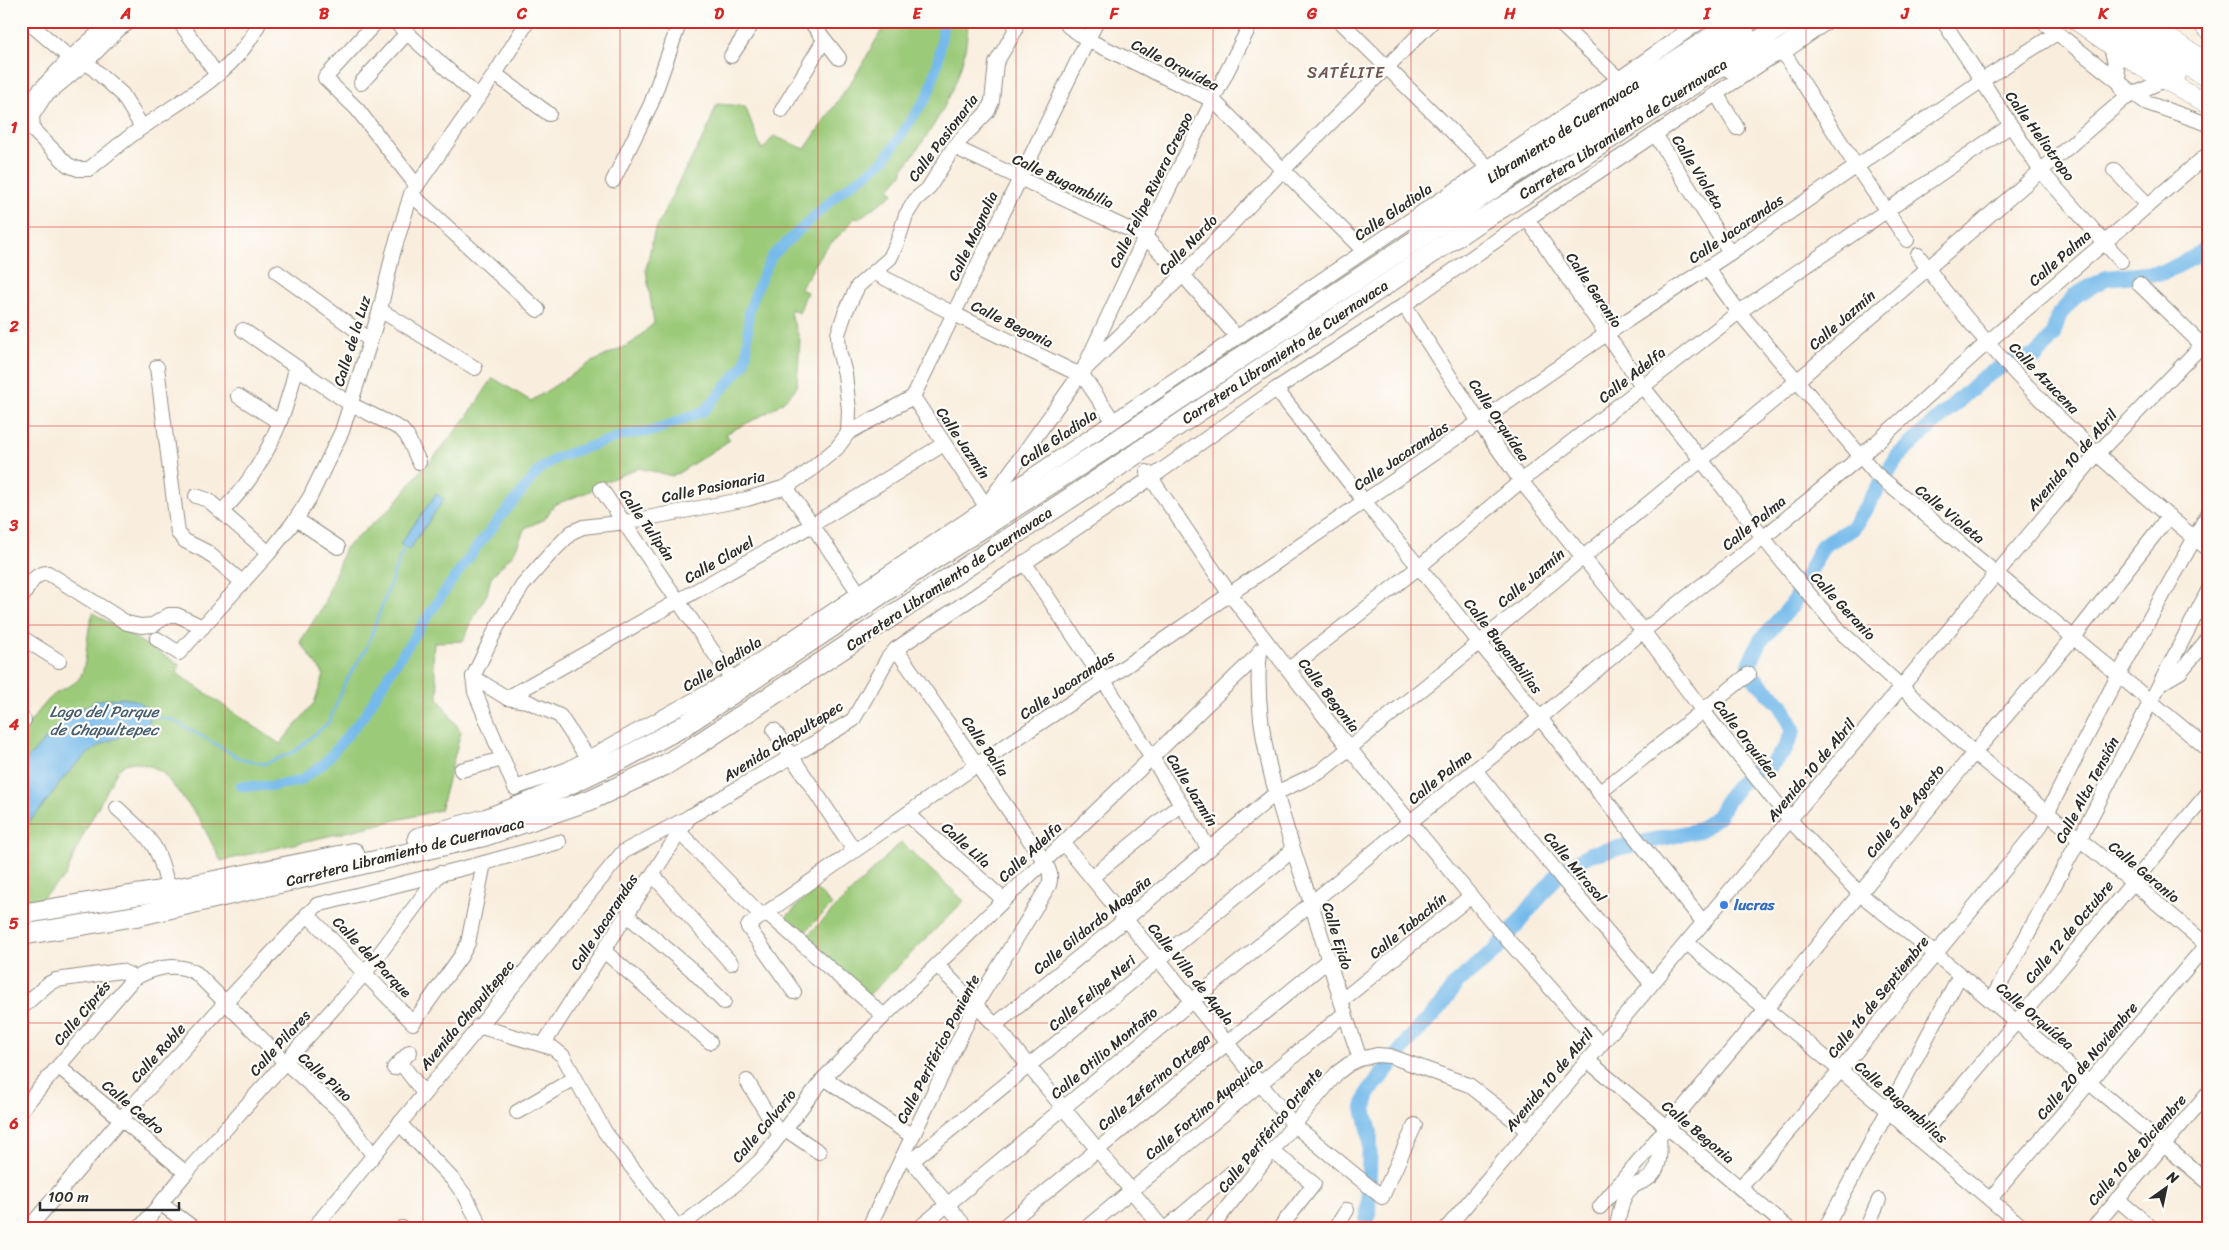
<svg xmlns="http://www.w3.org/2000/svg" width="2229" height="1250" font-family="Sriracha,sans-serif">
  <style>
    .green { fill: #9bca79; stroke: #637a52 }
    .water { fill: #75baeb; stroke: #50728b }
    .lines { fill: none; stroke-linecap: round; stroke-linejoin: round }
    .stream { stroke: #75baeb; stroke-width: 2.5 }
    .canal { stroke: #75baeb; stroke-width: 10 }
    .river { stroke: #75baeb; stroke-width: 16 }
    .minor-casing { stroke: #928c84; stroke-width: 16 }
    .major-casing { stroke: #928c84; stroke-width: 19 }
    .highway-casing { stroke: #928c84; stroke-width: 22 }
    .minor { stroke: #fff; stroke-width: 14 }
    .major { stroke: #fff; stroke-width: 18 }
    .highway { stroke: #fff; stroke-width: 20 }
    .highway-bridge-casing { stroke: #928c84; stroke-width: 22; stroke-linecap: butt }
    .highway-bridge { stroke: #fff; stroke-width: 20 }
    .grid { fill: none; stroke: #d62828; stroke-width: 1; stroke-opacity: 0.55 }
    .shop-dot { fill: #3f7fe0; stroke: #fdfcf7; stroke-width: 2 }
    .labels { text-anchor: middle; dominant-baseline: central; stroke-width: 4.5; stroke-linejoin: round; paint-order: stroke }
    .street-label { font-size: 15px; fill: #2b2b2b; stroke: #fdfcf7 }
    .shop-label { font-size: 15px; font-weight: bold; fill: #366cbe; stroke: #fdfcf7; text-anchor: start }
    .neighbourhood-label { font-size: 16px; letter-spacing: 1px; fill: #6c5652; stroke: #fdfcf7 }
    .water-label { font-size: 16px; font-style: italic; fill: #455d6e; stroke: #fdfcf7 }
    .neatline { fill: none; stroke: #d62828; stroke-width: 2 }
    .grid-label { font-size: 16px; text-anchor: middle; font-weight: bold; fill: #d62828 }
  </style>
  <rect width="100%" height="100%" fill="#fdfcf7"/>
  <filter id="ink" filterUnits="userSpaceOnUse"><feTurbulence type="fractalNoise" baseFrequency=".02" numOctaves="2"/><feDisplacementMap in="SourceGraphic" scale="10" xChannelSelector="R" yChannelSelector="G"/><feConvolveMatrix kernelMatrix="1 2 1 2 8 2 1 2 1" color-interpolation-filters="sRGB"/></filter>
  <filter id="wash" filterUnits="userSpaceOnUse"><feTurbulence type="fractalNoise" baseFrequency=".0096" numOctaves="4" result="noise"/><feDisplacementMap in="SourceGraphic" scale="20" xChannelSelector="R" yChannelSelector="G"/><feGaussianBlur stdDeviation="1.12" result="paint"/><feColorMatrix in="noise" values="0 0 0 0 0 0 0 0 0 0 0 0 0 0 0 0 0 1.4 0 .05"/><feComposite in="paint" operator="in"/></filter>
  <g filter="url(#wash)">
    <rect width="100%" height="100%" fill="#f9eede"/>
    <g class="green">
      <path d="M 881,21 L 968,21 C 967,79 936,125 903,169 L 903,173 L 889,189 L 894,193 L 858,219 L 855,217 L 847,228 L 825,249 L 800,289 L 807,292 L 799,313 L 791,309 L 790,313 L 800,340 L 797,386 C 783,409 749,421 726,434 L 730,440 L 677,474 L 672,476 L 639,468 L 604,482 L 595,489 L 554,505 L 545,519 L 525,528 L 514,553 L 491,577 L 487,594 L 477,611 L 463,641 L 434,642 L 433,663 L 438,687 L 438,698 L 461,732 L 440,810 L 221,861 L 199,818 L 163,773 L 153,767 L 134,762 L 125,764 L 117,771 L 111,783 L 83,835 L 65,877 L 39,900 L 21,901 L 21,732 C 33,721 43,703 55,694 C 66,685 79,686 83,670 C 88,651 86,632 93,613 L 180,665 L 176,673 L 280,744 L 314,703 L 324,675 L 300,642 L 323,606 L 345,548 L 393,506 L 426,464 L 430,462 L 467,417 L 493,378 L 531,401 L 590,363 L 632,343 L 654,323 L 646,269 L 654,233 L 682,175 L 706,133 L 717,104 L 745,106 L 762,150 L 774,136 L 805,149 L 857,73 L 884,26 Z"/>
      <polygon points="901,842 964,901 868,996 806,937"/>
      <polygon points="815,888 832,905 803,934 786,917"/>
    </g>
    <g class="water">
      <polygon points="436,494 444,499 409,550 400,544"/>
      <path d="M 123,698 L 135,700 L 150,710 L 150,721 C 138,731 126,734 112,740 C 101,744 89,752 80,761 C 57,780 46,810 21,828 L 21,766 L 62,721 L 97,700 Z"/>
    </g>
    <g class="lines">
      <polyline class="stream" points="150,716 173,720 243,760 264,764 294,752 329,722 345,683 366,649 404,547"/>
      <polyline class="canal" points="240,786 273,786 300,781 324,763 364,716 389,674 444,592 479,544 540,469 558,457 624,435 653,431 704,411 744,365 747,351 749,311 759,283 772,256 838,194 873,169 885,159 928,95 938,62 944,21"/>
      <polyline class="river" points="1365,1229 1368,1216 1370,1133 1364,1108 1368,1093 1410,1039 1440,1007 1456,983 1495,951 1559,873 1590,854 1700,830 1718,816 1727,800 1748,774 1769,767 1785,749 1793,731 1782,706 1753,677 1749,664 1761,640 1792,605 1823,545 1853,528 1898,456 1983,378 2007,363 2036,356 2052,337 2059,315 2076,295 2106,278 2165,272 2198,255 2208,247"/>
    </g>
  </g>
  <g filter="url(#ink)">
    <g class="lines">
      <g class="minor-casing">
        <g id="minor">
          <polyline points="27,21 70,58"/>
          <polyline points="179,21 217,75"/>
          <polyline points="377,21 325,78 357,109 417,186"/>
          <polyline points="394,21 478,97"/>
          <polyline points="810,21 839,58"/>
          <polyline points="1065,21 1068,26 1088,40 1214,101 1364,251"/>
          <polyline points="1340,21 1488,167"/>
          <polyline points="1557,21 1619,79"/>
          <polyline points="1943,21 2040,170 2121,261"/>
          <polyline points="2042,21 2134,94 2147,103 2208,124"/>
          <polyline points="2111,48 2122,89"/>
          <polyline points="731,56 754,21"/>
          <polyline points="86,62 122,94 142,127"/>
          <polyline points="495,74 549,114"/>
          <polyline points="361,83 407,33"/>
          <polyline points="1717,95 1737,128"/>
          <polyline points="21,105 33,97 70,58 112,21"/>
          <polyline points="782,110 824,40"/>
          <path d="M 21,118 L 68,165 L 78,169 L 89,169 C 107,155 124,140 143,127 C 186,97 238,71 260,21"/>
          <polyline points="33,130 32,116 44,97 86,62 119,29 131,21"/>
          <polyline points="1655,134 1730,253"/>
          <polyline points="954,147 1145,237 1183,275 1237,337"/>
          <polyline points="2114,170 2148,205"/>
          <polyline points="613,181 651,104 680,21"/>
          <polyline points="411,194 538,310"/>
          <polyline points="1527,219 1643,387 1793,575 1841,632 1974,753 2132,882 2208,946"/>
          <path d="M 1918,255 C 1998,368 2101,462 2208,549"/>
          <polyline points="1707,268 1739,312 1875,473 2208,749"/>
          <polyline points="277,272 370,340"/>
          <polyline points="875,273 954,314 1072,371 1081,373 1116,425"/>
          <polyline points="2139,284 2202,345"/>
          <polyline points="1404,305 1479,422 1521,481 1643,631 1703,711 1790,820 1859,893 1934,953 2208,1182"/>
          <polyline points="380,310 475,368"/>
          <polyline points="243,330 350,404 401,429 407,436 419,462"/>
          <polyline points="1085,366 1145,237 1252,21"/>
          <polyline points="157,367 178,533 185,541 207,552 243,583"/>
          <polyline points="1276,389 1364,501 1419,567 1704,923"/>
          <polyline points="238,396 279,422"/>
          <polyline points="913,397 986,506 1081,373 1183,275 1283,170 1433,21"/>
          <polyline points="848,433 913,397 1097,21"/>
          <polyline points="1147,472 1229,593 1349,748 1498,929 1600,1044"/>
          <polyline points="786,487 859,593"/>
          <polyline points="601,489 732,679"/>
          <polyline points="196,496 208,500 269,553"/>
          <path d="M 222,511 C 261,474 285,420 296,368"/>
          <polyline points="296,519 338,547"/>
          <polyline points="1024,562 1104,681 1209,849"/>
          <path d="M 21,599 C 28,588 33,573 48,573 L 127,623 L 141,626 L 153,625 L 169,615 L 177,615 L 203,627"/>
          <polyline points="21,637 59,661"/>
          <polyline points="157,639 179,653 269,553 296,519 310,497 342,431 380,310 393,253 411,194 495,74 528,21"/>
          <path d="M 1260,650 C 1251,735 1284,821 1310,900 C 1327,953 1342,1007 1360,1059"/>
          <polyline points="1289,669 1419,567 1521,481 1739,312 2010,126"/>
          <polyline points="473,677 475,692 515,788 568,769 732,679 1619,79 1701,21"/>
          <polyline points="473,677 497,627 523,585 551,553 572,532 583,527 626,522 747,499 786,487 808,472 837,448 848,433 849,410 845,374 839,351 838,334 845,313 858,286 890,258 897,243 906,215 916,199 928,189 954,147 988,111 992,101 996,63 1015,31 1016,21"/>
          <polyline points="473,677 507,698 527,701 560,716 588,759"/>
          <polyline points="2161,683 2180,672 2208,639"/>
          <polyline points="507,698 812,525 944,444"/>
          <polyline points="21,719 24,720"/>
          <polyline points="774,730 854,850"/>
          <polyline points="461,770 503,759"/>
          <polyline points="1475,770 1565,882 1651,983"/>
          <polyline points="1599,793 1749,674"/>
          <path d="M 117,808 C 151,839 159,844 168,889"/>
          <polyline points="907,814 1004,900"/>
          <polyline points="680,833 762,916"/>
          <polyline points="1064,844 1294,1125 1382,1197 1415,1125"/>
          <polyline points="653,875 731,963"/>
          <polyline points="1092,877 1181,804"/>
          <polyline points="767,913 884,1016"/>
          <polyline points="307,914 413,1023 461,956 468,943 484,863"/>
          <polyline points="628,916 691,969 724,1002"/>
          <polyline points="1687,943 1888,1110 1918,1139 2025,1229"/>
          <polyline points="605,952 710,1042"/>
          <polyline points="937,965 995,1025 1163,1229"/>
          <polyline points="794,992 748,927 749,925 978,764 1104,681 1605,335 1730,253 1981,81 2057,33"/>
          <polyline points="1341,1001 1471,896"/>
          <polyline points="1991,1001 2079,840 2208,591"/>
          <polyline points="21,1008 48,984 56,980 121,971 130,975 133,979"/>
          <polyline points="995,1025 1126,919 1276,793 1320,772 1479,643 1797,381 2124,99 2164,80"/>
          <polyline points="478,1026 553,1048 563,1056 605,1132 678,1228"/>
          <polyline points="543,1045 690,816"/>
          <polyline points="1587,1060 1789,1229"/>
          <polyline points="400,1062 423,1092"/>
          <polyline points="59,1067 186,1173"/>
          <polyline points="394,1068 410,1052"/>
          <polyline points="824,1078 912,1136"/>
          <polyline points="747,1081 780,1135"/>
          <path d="M 21,1110 L 133,979 C 153,968 175,961 196,973 L 285,1062 L 342,1113 L 373,1155"/>
          <polyline points="517,1112 575,1078"/>
          <polyline points="399,1123 454,1181 466,1197 482,1229"/>
          <polyline points="785,1129 819,1152"/>
          <polyline points="1918,1139 2208,793"/>
          <polyline points="1272,1151 1314,1184 1279,1229"/>
          <polyline points="904,1156 912,1161 967,1229"/>
          <polyline points="912,1161 1293,850"/>
          <polyline points="1740,1188 1840,1071 2041,825 2119,674 2208,514"/>
          <polyline points="1990,1199 2208,943"/>
          <polyline points="2117,1199 2153,1229"/>
          <polyline points="160,1203 195,1229"/>
          <polyline points="1600,1207 1766,1009 1974,753 2074,637 2169,516"/>
          <polyline points="402,1228 403,1229"/>
          <polyline points="28,1229 121,1119 225,1003 317,905 484,863 559,842"/>
          <polyline points="139,1229 186,1173 365,973 440,873"/>
          <polyline points="313,1229 623,852 691,816 853,720 888,658 896,649 1151,478 1276,389 1404,305 1527,219 1782,50 1856,166 1907,240"/>
          <polyline points="677,1229 733,1186 760,1161 824,1078 884,1016 1260,653"/>
          <path d="M 868,1229 L 976,1004 L 1049,885 C 1052,875 1049,870 1045,862 L 896,649"/>
          <polyline points="918,1229 1192,1001 1410,822 1540,718 1643,631 1763,538 1860,457 1988,342 2208,154"/>
          <polyline points="1001,1229 1327,961"/>
          <polyline points="1085,1229 1344,1014"/>
          <polyline points="1165,1229 1231,1173"/>
          <polyline points="1210,1229 1272,1151 1337,1073 1349,1064 1360,1059 1377,1055 1390,1056 1469,1085 1528,1131"/>
          <polyline points="1335,1229 1347,1210"/>
          <polyline points="1446,1229 2096,455 2208,339"/>
          <path d="M 1616,1229 C 1619,1219 1620,1207 1624,1198 C 1628,1188 1635,1185 1644,1181 C 1662,1173 1660,1152 1659,1136"/>
          <polyline points="1825,1229 1960,975"/>
          <polyline points="1866,1229 1879,1200"/>
          <polyline points="2092,1229 2208,1093"/>
        </g>
      </g>
      <g class="major-casing">
        <g id="major">
          <polyline points="2076,21 2141,67 2208,104"/>
          <polyline points="2142,21 2208,62"/>
          <polyline points="2199,21 2208,30"/>
          <polyline points="2098,24 2177,75"/>
          <polyline points="2121,26 2208,79"/>
          <polyline points="1419,230 1442,209 1735,21"/>
        </g>
      </g>
      <g class="highway-casing">
        <g id="highway">
          <polyline points="1731,68 1782,50 1823,21"/>
          <polyline points="1130,432 1519,171 1745,34"/>
          <polyline points="1140,451 1478,222 1529,191 1789,21"/>
          <polyline points="418,838 486,819 538,799 624,758 682,727 926,564 1106,448"/>
          <polyline points="21,914 190,886 354,853"/>
          <polyline points="21,935 136,916 484,836 590,800 665,765 694,747 1117,467"/>
        </g>
      </g>
      <use href="#minor" class="minor"/>
      <use href="#major" class="major"/>
      <use href="#highway" class="highway"/>
      <g class="highway-bridge-casing">
        <g id="highway-bridge">
          <polyline points="1106,448 1130,432"/>
          <polyline points="1117,467 1140,451"/>
        </g>
      </g>
      <use href="#highway-bridge" class="highway-bridge"/>
    </g>
  </g>
  <path class="grid" d="M 225,21 L 225,1229M 423,21 L 423,1229M 620,21 L 620,1229M 818,21 L 818,1229M 1016,21 L 1016,1229M 1213,21 L 1213,1229M 1411,21 L 1411,1229M 1609,21 L 1609,1229M 1806,21 L 1806,1229M 2004,21 L 2004,1229M 21,227 L 2208,227M 21,426 L 2208,426M 21,625 L 2208,625M 21,824 L 2208,824M 21,1023 L 2208,1023"/>
  <circle class="shop-dot" cx="1724" cy="905" r="5"/>
  <g class="labels">
    <g class="street-label">
      <text transform="translate(1175 65) rotate(27)">Calle Orquídea</text>
      <text transform="translate(1623 129) rotate(-33)">Carretera Libramiento de Cuernavaca</text>
      <text transform="translate(1563 131) rotate(-33)">Libramiento de Cuernavaca</text>
      <text transform="translate(2040 136) rotate(54)">Calle Heliotropo</text>
      <text transform="translate(943 138) rotate(-53)">Calle Pasionaria</text>
      <text transform="translate(1698 172) rotate(58)">Calle Violeta</text>
      <text transform="translate(1063 181) rotate(25)">Calle Bugambilia</text>
      <text transform="translate(1151 190) rotate(-64)">Calle Felipe Rivera Crespo</text>
      <text transform="translate(1393 212) rotate(-34)">Calle Gladiola</text>
      <text transform="translate(1736 229) rotate(-34)">Calle Jacarandas</text>
      <text transform="translate(973 236) rotate(-65)">Calle Magnolia</text>
      <text transform="translate(1188 245) rotate(-46)">Calle Nardo</text>
      <text transform="translate(2060 258) rotate(-41)">Calle Palma</text>
      <text transform="translate(1594 290) rotate(56)">Calle Geranio</text>
      <text transform="translate(1842 320) rotate(-41)">Calle Jazmín</text>
      <text transform="translate(1012 324) rotate(26)">Calle Begonia</text>
      <text transform="translate(352 341) rotate(-73)">Calle de la Luz</text>
      <text transform="translate(1285 352) rotate(-34)">Carretera Libramiento de Cuernavaca</text>
      <text transform="translate(1632 375) rotate(-38)">Calle Adelfa</text>
      <text transform="translate(2044 378) rotate(46)">Calle Azucena</text>
      <text transform="translate(1499 420) rotate(56)">Calle Orquídea</text>
      <text transform="translate(1058 438) rotate(-34)">Calle Gladiola</text>
      <text transform="translate(963 443) rotate(56)">Calle Jazmín</text>
      <text transform="translate(1401 456) rotate(-34)">Calle Jacarandas</text>
      <text transform="translate(2072 460) rotate(-49)">Avenida 10 de Abril</text>
      <text transform="translate(713 487) rotate(-12)">Calle Pasionaria</text>
      <text transform="translate(1950 514) rotate(39)">Calle Violeta</text>
      <text transform="translate(1754 523) rotate(-39)">Calle Palma</text>
      <text transform="translate(647 525) rotate(55)">Calle Tulipán</text>
      <text transform="translate(719 560) rotate(-30)">Calle Clavel</text>
      <text transform="translate(1531 578) rotate(-40)">Calle Jazmín</text>
      <text transform="translate(949 579) rotate(-34)">Carretera Libramiento de Cuernavaca</text>
      <text transform="translate(1843 606) rotate(47)">Calle Geranio</text>
      <text transform="translate(1503 646) rotate(52)">Calle Bugambilias</text>
      <text transform="translate(722 664) rotate(-32)">Calle Gladiola</text>
      <text transform="translate(1067 685) rotate(-34)">Calle Jacarandas</text>
      <text transform="translate(1329 695) rotate(52)">Calle Begonia</text>
      <text transform="translate(1746 739) rotate(52)">Calle Orquídea</text>
      <text transform="translate(783 741) rotate(-32)">Avenida Chapultepec</text>
      <text transform="translate(985 746) rotate(55)">Calle Dalia</text>
      <text transform="translate(1811 770) rotate(-50)">Avenida 10 de Abril</text>
      <text transform="translate(1440 777) rotate(-39)">Calle Palma</text>
      <text transform="translate(1192 790) rotate(58)">Calle Jazmín</text>
      <text transform="translate(2087 790) rotate(-62)">Calle Alta Tensión</text>
      <text transform="translate(1905 811) rotate(-51)">Calle 5 de Agosto</text>
      <text transform="translate(966 845) rotate(42)">Calle Lila</text>
      <text transform="translate(405 852) rotate(-14)">Carretera Libramiento de Cuernavaca</text>
      <text transform="translate(1030 852) rotate(-43)">Calle Adelfa</text>
      <text transform="translate(1575 867) rotate(50)">Calle Mirasol</text>
      <text transform="translate(2144 872) rotate(40)">Calle Geranio</text>
      <text transform="translate(604 922) rotate(-57)">Calle Jacarandas</text>
      <text transform="translate(1092 925) rotate(-39)">Calle Gildardo Magaña</text>
      <text transform="translate(1408 926) rotate(-39)">Calle Tabachín</text>
      <text transform="translate(2069 932) rotate(-50)">Calle 12 de Octubre</text>
      <text transform="translate(1337 936) rotate(73)">Calle Ejido</text>
      <text transform="translate(372 957) rotate(46)">Calle del Parque</text>
      <text transform="translate(1191 974) rotate(51)">Calle Villa de Ayala</text>
      <text transform="translate(1092 993) rotate(-40)">Calle Felipe Neri</text>
      <text transform="translate(1878 997) rotate(-51)">Calle 16 de Septiembre</text>
      <text transform="translate(82 1013) rotate(-50)">Calle Ciprés</text>
      <text transform="translate(467 1015) rotate(-50)">Avenida Chapultepec</text>
      <text transform="translate(2035 1016) rotate(40)">Calle Orquídea</text>
      <text transform="translate(280 1043) rotate(-48)">Calle Pilares</text>
      <text transform="translate(938 1049) rotate(-63)">Calle Periférico Poniente</text>
      <text transform="translate(158 1053) rotate(-48)">Calle Roble</text>
      <text transform="translate(1104 1053) rotate(-40)">Calle Otilio Montaño</text>
      <text transform="translate(2087 1061) rotate(-50)">Calle 20 de Noviembre</text>
      <text transform="translate(325 1077) rotate(42)">Calle Pino</text>
      <text transform="translate(1549 1080) rotate(-50)">Avenida 10 de Abril</text>
      <text transform="translate(1154 1082) rotate(-40)">Calle Zeferino Ortega</text>
      <text transform="translate(1901 1102) rotate(41)">Calle Bugambilias</text>
      <text transform="translate(133 1107) rotate(40)">Calle Cedro</text>
      <text transform="translate(1204 1109) rotate(-40)">Calle Fortino Ayaquica</text>
      <text transform="translate(764 1126) rotate(-50)">Calle Calvario</text>
      <text transform="translate(1270 1130) rotate(-51)">Calle Periférico Oriente</text>
      <text transform="translate(1698 1132) rotate(40)">Calle Begonia</text>
      <text transform="translate(2137 1150) rotate(-49)">Calle 10 de Diciembre</text>
    </g>
    <g class="shop-label">
      <text x="1734" y="905">lucras</text>
    </g>
    <g class="neighbourhood-label">
      <text x="1346" y="72">SATÉLITE</text>
    </g>
    <g class="water-label">
      <text x="104" y="711">Lago del Parque<tspan x="104" dy="18">de Chapultepec</tspan></text>
    </g>
  </g>
  <rect width="2229" height="1250" fill="none" stroke="#fdfcf7" stroke-width="55"/>
  <g transform="translate(2166 1188) rotate(33)" stroke="#fdfcf7" stroke-width="4" paint-order="stroke">
  <path d="M0-4L9 19L0 12L-9 19Z" fill="#2b2b2b"/>
  <text y="-8" font-size="14" font-weight="bold" text-anchor="middle" fill="#2b2b2b">N</text>
  </g>
  <path d="M40 1202v8h139v-8" fill="none" stroke="#2b2b2b" stroke-width="2.5"/>
  <text x="48" y="1202" font-size="15" fill="#2b2b2b" stroke="#fdfcf7" stroke-width="4" paint-order="stroke">100 m</text>
  <rect x="28" y="28" width="2174" height="1194" class="neatline"/>
  <g class="grid-label">
    <text x="126" y="19">A</text>
    <text x="324" y="19">B</text>
    <text x="522" y="19">C</text>
    <text x="719" y="19">D</text>
    <text x="917" y="19">E</text>
    <text x="1114" y="19">F</text>
    <text x="1312" y="19">G</text>
    <text x="1510" y="19">H</text>
    <text x="1707" y="19">I</text>
    <text x="1905" y="19">J</text>
    <text x="2103" y="19">K</text>
    <text x="14" y="133">1</text>
    <text x="14" y="332">2</text>
    <text x="14" y="531">3</text>
    <text x="14" y="730">4</text>
    <text x="14" y="929">5</text>
    <text x="14" y="1129">6</text>
  </g>
</svg>
